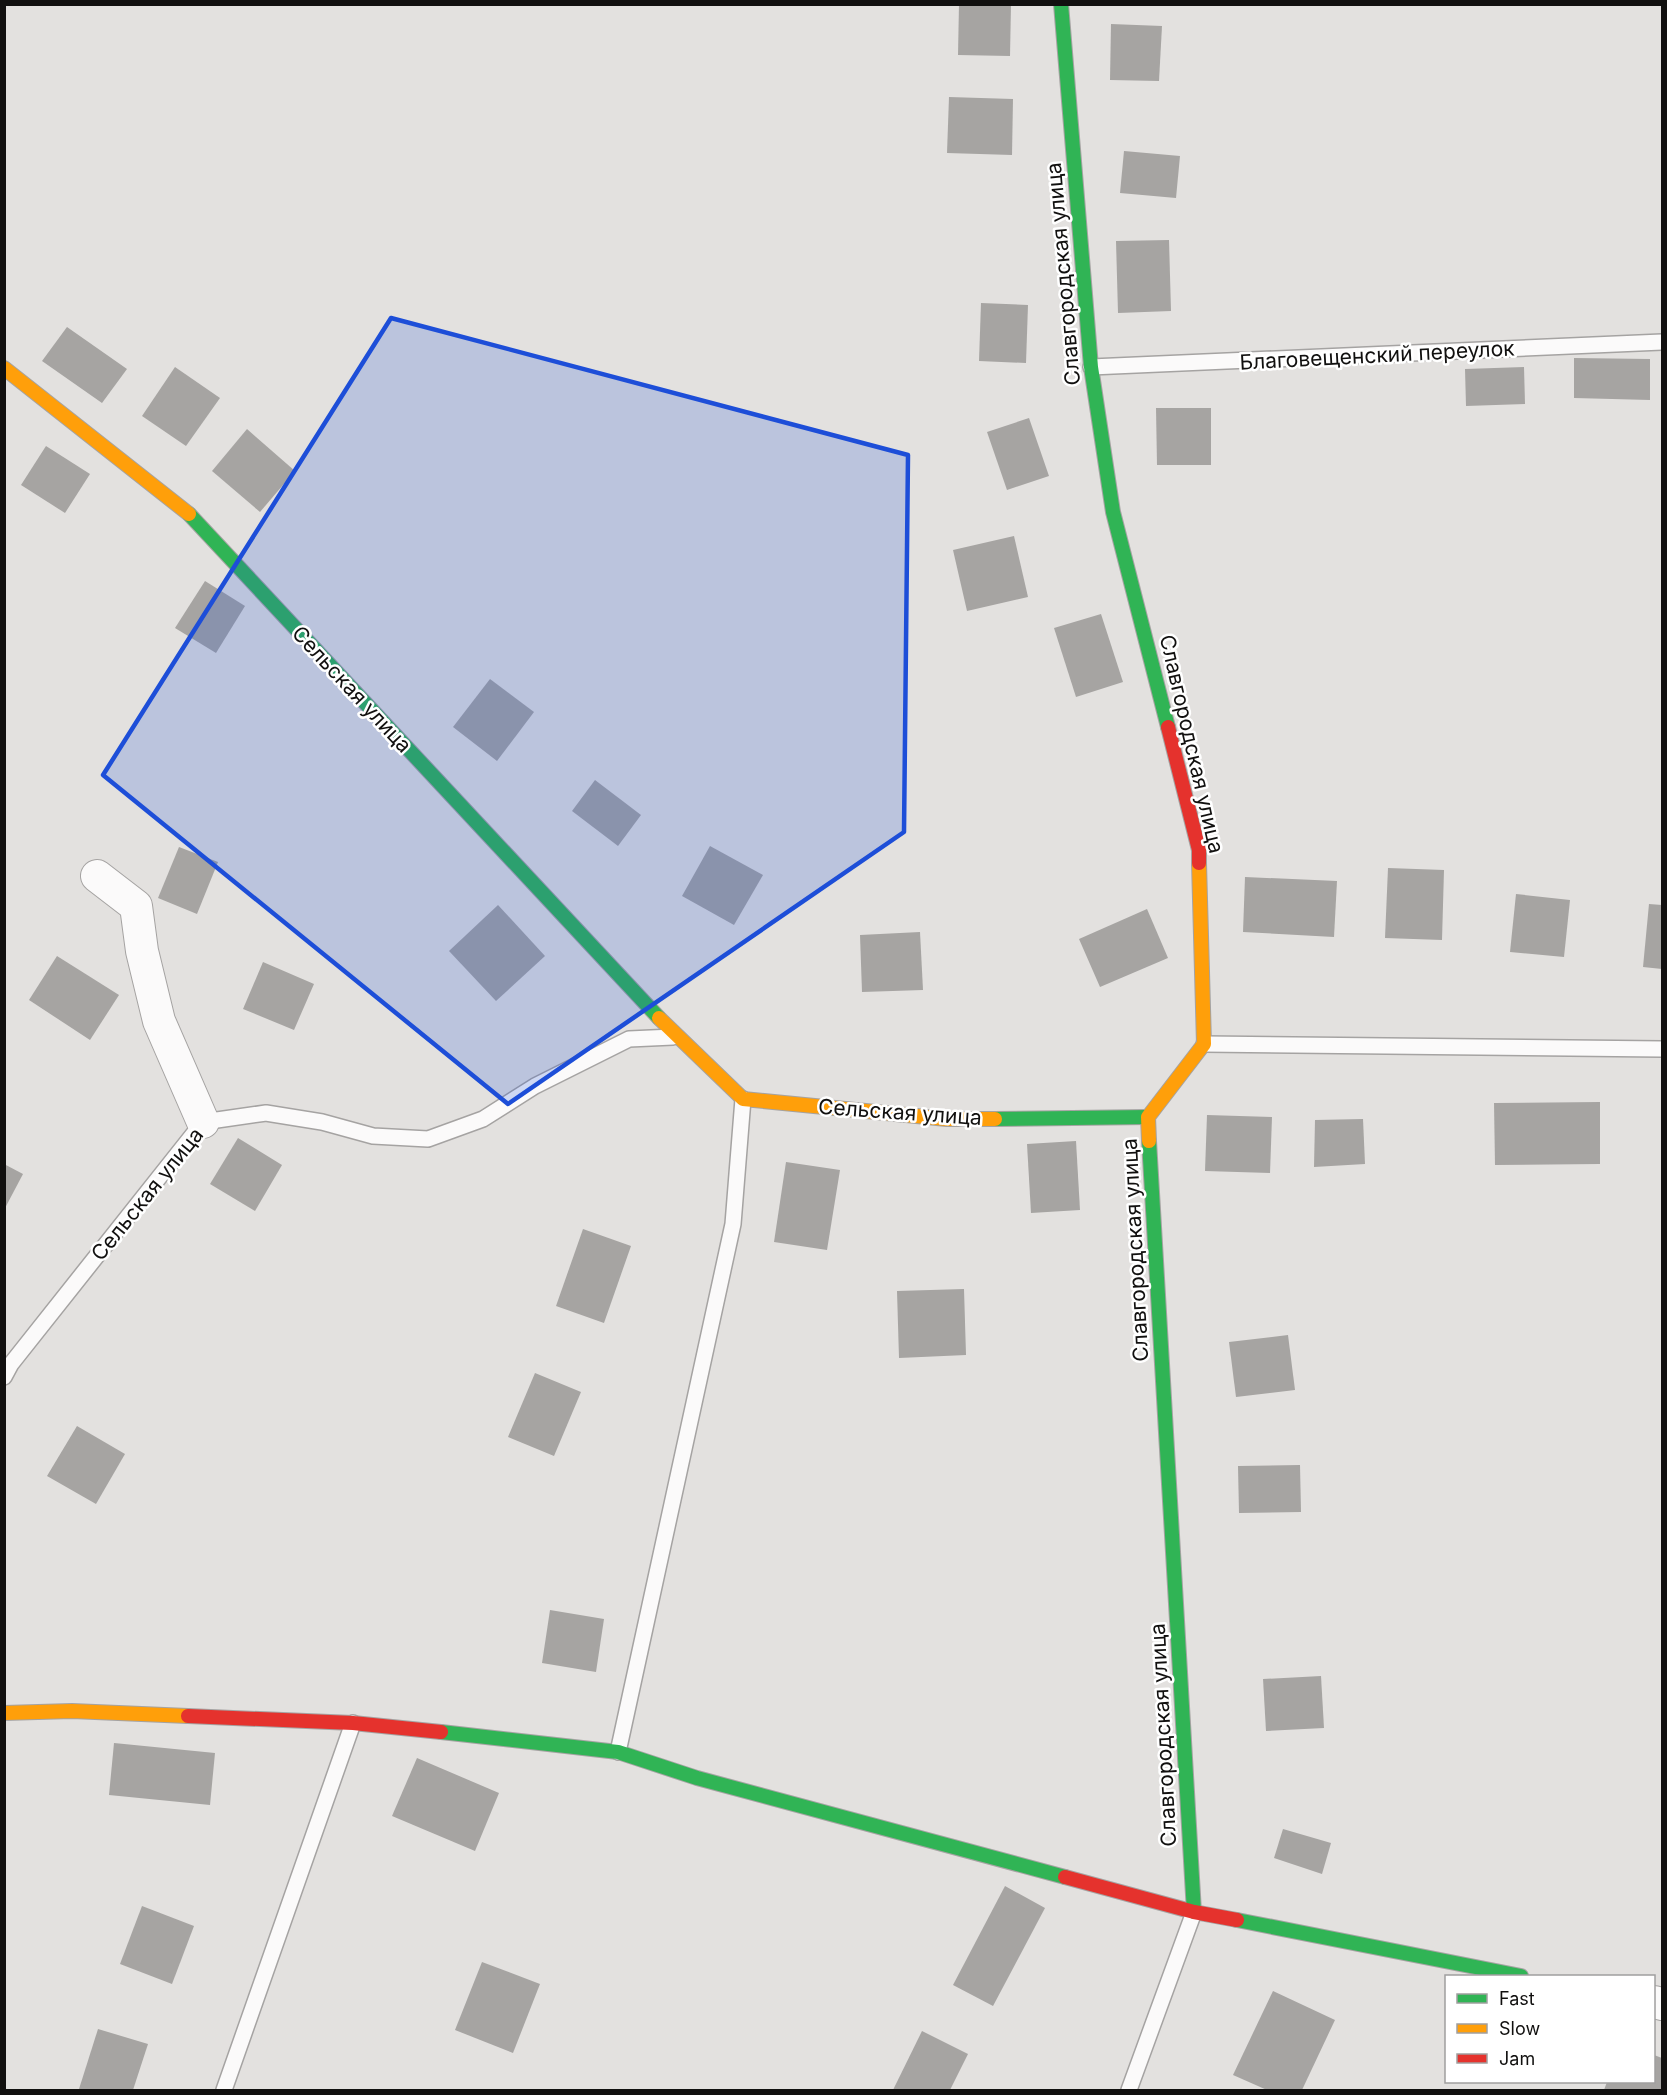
<svg xmlns="http://www.w3.org/2000/svg" width="1667" height="2095" font-family="Inter,sans-serif">
  <style>
    .building { fill: #a6a4a2 }
    .lines { fill: none; stroke-linecap: round; stroke-linejoin: round }
    .lane-casing { stroke: #a5a3a2; stroke-width: 18 }
    .street-casing { stroke: #a5a3a2; stroke-width: 34 }
    .fast-casing { stroke: #a5a3a2; stroke-width: 16 }
    .slow-casing { stroke: #a5a3a2; stroke-width: 16 }
    .jam-casing { stroke: #a5a3a2; stroke-width: 16 }
    .lane { stroke: #fbfafa; stroke-width: 15 }
    .street { stroke: #fbfafa; stroke-width: 32 }
    .fast { stroke: #30b455; stroke-width: 14 }
    .slow { stroke: #ff9f0a; stroke-width: 14 }
    .jam { stroke: #e5322d; stroke-width: 14 }
    .marked { fill: #1d4ed8; fill-opacity: 0.2; stroke: #1d4ed8; stroke-width: 4.5; stroke-linejoin: round }
    .labels { text-anchor: middle; dominant-baseline: central; stroke-width: 5; stroke-linejoin: round; paint-order: stroke }
    .street-label { font-size: 21px; fill: #11100f; stroke: #fff }
  </style>
  <rect width="100%" height="100%" fill="#e3e1df"/>
  <g class="building">
    <polygon points="959,4 1011,4 1010,56 958,55"/>
    <polygon points="1111,24 1162,26 1159,81 1110,80"/>
    <polygon points="949,97 1013,99 1012,155 947,153"/>
    <polygon points="1124,151 1180,156 1176,198 1120,193"/>
    <polygon points="1169,240 1171,311 1118,313 1116,241"/>
    <polygon points="981,303 1028,305 1026,363 979,361"/>
    <polygon points="67,327 127,369 102,403 42,361"/>
    <polygon points="1574,358 1650,359 1650,400 1574,398"/>
    <polygon points="175,367 220,398 186,446 142,416"/>
    <polygon points="1524,367 1525,404 1466,406 1465,369"/>
    <polygon points="1156,408 1211,408 1211,465 1157,465"/>
    <polygon points="1029,418 1049,476 1007,490 987,432"/>
    <polygon points="247,429 295,471 260,512 212,471"/>
    <polygon points="46,446 90,474 65,513 21,485"/>
    <polygon points="1014,536 1028,597 967,611 953,550"/>
    <polygon points="205,581 245,606 216,653 175,628"/>
    <polygon points="1101,614 1123,682 1076,697 1054,628"/>
    <polygon points="490,679 534,712 497,761 453,727"/>
    <polygon points="595,780 641,815 618,846 572,811"/>
    <polygon points="710,846 763,875 734,925 682,896"/>
    <polygon points="179,847 218,862 197,914 158,898"/>
    <polygon points="1388,868 1444,870 1442,940 1385,938"/>
    <polygon points="1245,877 1337,881 1334,937 1243,932"/>
    <polygon points="1516,894 1570,900 1564,957 1510,952"/>
    <polygon points="1649,904 1662,905 1662,969 1643,967"/>
    <polygon points="498,905 545,956 496,1001 449,951"/>
    <polygon points="1147,909 1168,958 1100,987 1079,939"/>
    <polygon points="920,932 923,990 862,992 860,935"/>
    <polygon points="57,956 119,995 90,1040 29,1000"/>
    <polygon points="263,962 314,984 294,1030 243,1009"/>
    <polygon points="1600,1102 1600,1164 1495,1165 1494,1103"/>
    <polygon points="1207,1115 1272,1117 1270,1173 1205,1171"/>
    <polygon points="1363,1119 1365,1164 1314,1167 1315,1120"/>
    <polygon points="238,1138 282,1165 255,1211 210,1184"/>
    <polygon points="1076,1141 1080,1210 1031,1213 1027,1144"/>
    <polygon points="786,1162 840,1170 827,1250 774,1242"/>
    <polygon points="4,1164 23,1174 4,1210"/>
    <polygon points="583,1229 631,1246 604,1323 556,1306"/>
    <polygon points="964,1289 966,1355 899,1358 897,1291"/>
    <polygon points="1288,1335 1295,1390 1236,1397 1229,1342"/>
    <polygon points="535,1373 581,1392 554,1456 508,1437"/>
    <polygon points="77,1426 125,1454 96,1504 47,1476"/>
    <polygon points="1300,1465 1301,1512 1239,1513 1238,1466"/>
    <polygon points="550,1610 604,1619 596,1672 542,1663"/>
    <polygon points="1321,1676 1324,1728 1266,1731 1263,1679"/>
    <polygon points="114,1743 215,1753 210,1805 109,1795"/>
    <polygon points="417,1758 499,1793 475,1851 392,1816"/>
    <polygon points="1283,1829 1331,1843 1322,1874 1274,1858"/>
    <polygon points="1005,1886 1045,1908 993,2006 953,1985"/>
    <polygon points="142,1906 194,1926 172,1984 120,1964"/>
    <polygon points="482,1962 540,1984 513,2053 455,2030"/>
    <polygon points="1273,1991 1335,2020 1302,2090 1267,2090 1233,2075"/>
    <polygon points="98,2029 148,2044 133,2090 79,2089"/>
    <polygon points="922,2031 968,2054 950,2090 893,2090"/>
    <polygon points="1654,2055 1662,2058 1662,2090 1604,2090 1607,2082 1654,2082"/>
  </g>
  <g class="lines">
    <g class="lane-casing">
      <g id="lane">
        <polyline points="1091,367 1662,342"/>
        <polyline points="1204,1044 1662,1049"/>
        <polyline points="4,1377 11,1364 203,1122 266,1113 322,1122 373,1136 428,1139 483,1119 535,1086 629,1039 673,1037"/>
        <polyline points="618,1752 733,1224 743,1099"/>
        <polyline points="224,2090 353,1723"/>
        <polyline points="1129,2090 1194,1912"/>
      </g>
    </g>
    <g class="street-casing">
      <g id="street">
        <polyline points="97,876 136,906 142,951 159,1021 203,1122"/>
        <polyline points="1654,2002 1662,2004"/>
      </g>
    </g>
    <g class="fast-casing">
      <g id="fast">
        <polyline points="1061,4 1091,367 1113,512 1168,727"/>
        <polyline points="189,514 659,1018"/>
        <polyline points="995,1119 1148,1117"/>
        <polyline points="1149,1141 1194,1912"/>
        <polyline points="441,1732 618,1752 697,1778 1065,1877"/>
        <polyline points="1237,1920 1521,1976"/>
      </g>
    </g>
    <g class="slow-casing">
      <g id="slow">
        <polyline points="4,368 189,514"/>
        <polyline points="659,1018 743,1099 947,1119 995,1119"/>
        <polyline points="1149,1141 1148,1117 1204,1044 1199,863"/>
        <polyline points="4,1713 72,1711 188,1716"/>
      </g>
    </g>
    <g class="jam-casing">
      <g id="jam">
        <polyline points="1168,727 1199,850 1199,863"/>
        <polyline points="188,1716 353,1723 441,1732"/>
        <polyline points="1065,1877 1194,1912 1237,1920"/>
      </g>
    </g>
    <use href="#lane" class="lane"/>
    <use href="#street" class="street"/>
    <use href="#fast" class="fast"/>
    <use href="#slow" class="slow"/>
    <use href="#jam" class="jam"/>
  </g>
  <path class="marked" d="M 391,318 L 908,455 L 904,832 L 508,1104 L 103,775 Z"/>
  <g class="labels">
    <g class="street-label">
      <text transform="translate(1063 274) rotate(-95)">Славгородская улица</text>
      <text transform="translate(1377 355) rotate(-3)">Благовещенский переулок</text>
      <text transform="translate(352 689) rotate(47)">Сельская улица</text>
      <text transform="translate(1192 744) rotate(77)">Славгородская улица</text>
      <text transform="translate(900 1112) rotate(4)">Сельская улица</text>
      <text transform="translate(147 1194) rotate(-51)">Сельская улица</text>
      <text transform="translate(1135 1250) rotate(-93)">Славгородская улица</text>
      <text transform="translate(1163 1735) rotate(-93)">Славгородская улица</text>
    </g>
  </g>
  <rect width="1667" height="2095" fill="none" stroke="#11100f" stroke-width="12"/>
  <rect x="1445" y="1975" width="210" height="108" fill="#ffffff" stroke="#a09f9f" stroke-width="1.5"/>
  <rect x="1457" y="1994" width="30" height="9" fill="#30b455" stroke="#a09f9f" stroke-width="1.5"/>
  <text x="1499" y="2005" font-size="18" fill="#11100f">Fast</text>
  <rect x="1457" y="2024" width="30" height="9" fill="#ff9f0a" stroke="#a09f9f" stroke-width="1.5"/>
  <text x="1499" y="2035" font-size="18" fill="#11100f">Slow</text>
  <rect x="1457" y="2054" width="30" height="9" fill="#e5322d" stroke="#a09f9f" stroke-width="1.5"/>
  <text x="1499" y="2065" font-size="18" fill="#11100f">Jam</text>
</svg>
